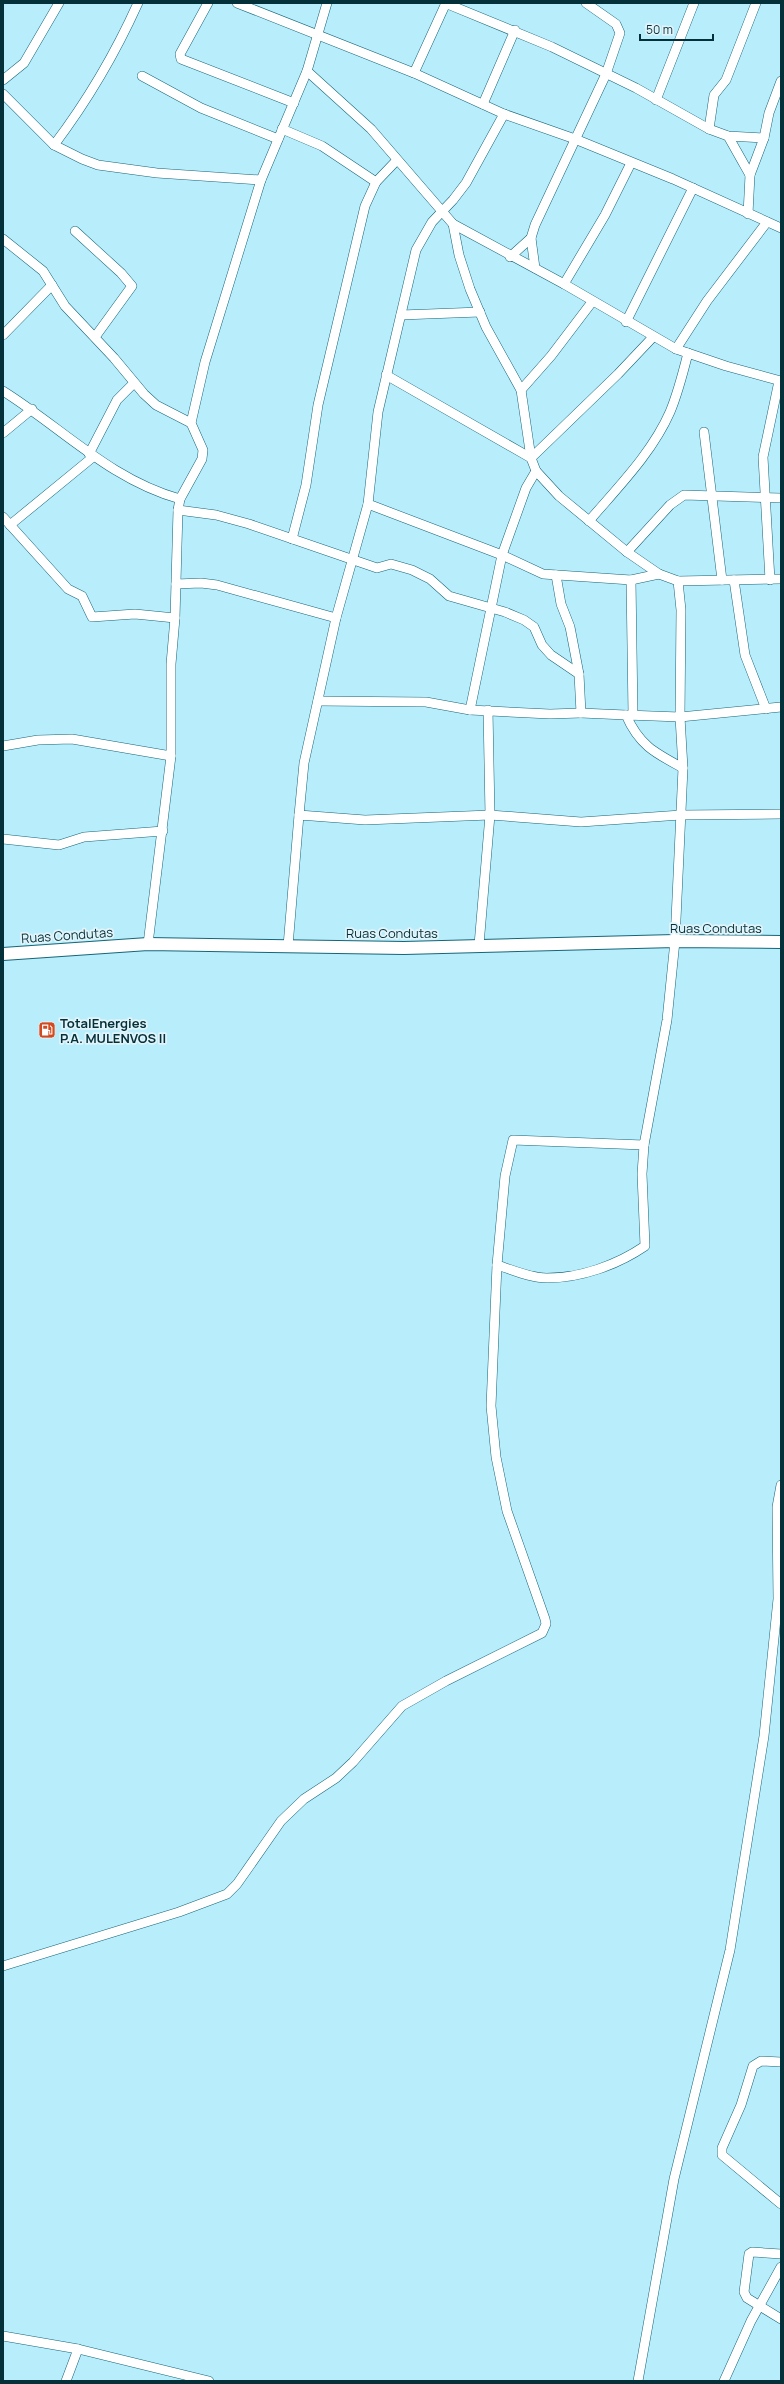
<svg xmlns="http://www.w3.org/2000/svg" width="784" height="2384" font-family="Manrope,sans-serif">
  <style>
    .lines { fill: none; stroke-linecap: round; stroke-linejoin: round }
    .street-casing { stroke: #156678; stroke-width: 10 }
    .secondary-casing { stroke: #156678; stroke-width: 14 }
    .street { stroke: #fff; stroke-width: 9 }
    .secondary { stroke: #fff; stroke-width: 12 }
    .labels { text-anchor: middle; dominant-baseline: central; stroke-width: 3.5; stroke-linejoin: round; paint-order: stroke }
    .street-label { font-size: 13px; fill: #04303a; stroke: #e2f4f9 }
    .poi-label { font-size: 13px; font-weight: bold; fill: #04303a; stroke: #e2f4f9; text-anchor: start }
  </style>
  <rect width="100%" height="100%" fill="#b8edfc"/>
  <g class="lines">
    <g class="street-casing">
      <g id="street">
        <polyline points="208,3 180,54 181,59 294,103"/>
        <polyline points="237,3 414,73 504,114 575,139 673,179 781,228"/>
        <polyline points="445,3 552,47 636,88 709,129 728,136 764,138"/>
        <polyline points="414,73 446,3"/>
        <polyline points="142,76 201,108 278,139"/>
        <polyline points="3,80 24,63 59,3"/>
        <polyline points="3,94 54,145 82,159 98,165 157,173 261,180"/>
        <polyline points="656,100 694,3"/>
        <polyline points="483,104 515,30"/>
        <polyline points="282,129 322,146 376,182"/>
        <polyline points="709,129 714,95 726,80 756,3"/>
        <polyline points="728,136 750,175"/>
        <path d="M 54,145 C 88,100 115,54 138,3"/>
        <polyline points="748,214 750,175 764,138 769,113 781,81"/>
        <polyline points="453,224 564,284 676,349 726,366 781,381"/>
        <polyline points="75,231 121,273 132,286 95,337"/>
        <polyline points="3,239 43,271 65,306 114,358 144,394 156,405 191,423"/>
        <polyline points="510,257 531,238"/>
        <polyline points="535,268 531,238 535,225 606,74 620,33 616,24 586,3"/>
        <polyline points="564,284 605,215 631,163"/>
        <polyline points="401,315 480,312"/>
        <polyline points="626,322 693,188"/>
        <polyline points="3,335 52,285"/>
        <polyline points="676,349 707,301 767,222"/>
        <polyline points="386,375 531,458 618,374 653,337"/>
        <polyline points="521,390 551,356 592,302"/>
        <path d="M 3,391 C 62,428 111,480 180,499"/>
        <polyline points="704,432 722,580"/>
        <polyline points="3,433 32,409"/>
        <polyline points="89,454 117,400 134,383"/>
        <polyline points="368,504 502,555 543,574 631,580 659,574"/>
        <path d="M 178,510 L 216,515 L 249,524 L 377,568 L 391,564 L 412,570 L 430,579 L 449,596 L 505,612 L 524,620 L 534,627 L 542,645 L 551,655 L 579,674 L 581,713 L 626,715 C 639,745 655,753 683,768"/>
        <polyline points="3,517 68,589 82,596 92,617 135,614 175,618"/>
        <path d="M 589,521 C 618,487 652,453 670,412 C 678,393 683,373 688,353"/>
        <polyline points="10,525 93,457"/>
        <polyline points="292,539 306,485 318,405 365,206 376,182 397,160"/>
        <polyline points="627,552 670,505 684,495 781,498"/>
        <polyline points="556,575 561,604 570,627 579,674"/>
        <polyline points="631,580 633,715"/>
        <polyline points="734,580 745,655 766,709"/>
        <polyline points="770,580 763,457 779,381"/>
        <polyline points="678,581 781,579"/>
        <polyline points="176,584 201,583 217,585 336,618"/>
        <polyline points="318,701 426,702 470,710 550,714 581,713"/>
        <polyline points="470,710 502,555 526,488 536,471"/>
        <polyline points="626,715 680,717 781,707"/>
        <polyline points="3,746 38,740 72,739 171,756"/>
        <polyline points="299,815 304,763 336,618 368,504 378,412 416,250 432,222 453,200 466,183 504,114"/>
        <polyline points="3,839 59,845 84,837 163,831"/>
        <polyline points="148,944 171,756 171,664 175,618 178,510 180,499 202,459 203,450 191,423 205,362 261,180 307,71 327,3"/>
        <polyline points="479,945 490,815 488,710"/>
        <polyline points="288,946 299,815 365,820 490,815 581,822 681,815 781,814"/>
        <path d="M 497,1265 C 513,1270 530,1278 547,1278 C 581,1278 617,1265 645,1246 L 642,1174 L 644,1145"/>
        <polyline points="3,1966 179,1912 227,1894 237,1884 281,1821 304,1799 336,1778 353,1762 402,1706 446,1681 542,1633 546,1624 545,1619 507,1511 496,1457 491,1406 497,1265 505,1176 513,1140 644,1145 667,1020 675,941 683,768 680,717 681,610 678,581 659,574 627,552 559,496 536,471 531,458 521,390 486,327 470,289 459,255 453,224 371,129 307,71"/>
        <polyline points="781,2062 761,2061 753,2066 741,2105 722,2148 722,2155 728,2160 781,2204"/>
        <polyline points="781,2254 752,2252 749,2254 744,2292 747,2298 781,2319"/>
        <polyline points="3,2336 78,2349 209,2381"/>
        <polyline points="66,2381 78,2349"/>
        <polyline points="638,2381 674,2179 730,1950 764,1736 778,1599 777,1507 781,1485"/>
        <polyline points="724,2381 751,2321 781,2267"/>
      </g>
    </g>
    <g class="secondary-casing">
      <polyline id="secondary" points="3,954 148,944 404,948 675,941 781,942"/>
    </g>
    <use href="#street" class="street"/>
    <use href="#secondary" class="secondary"/>
  </g>
  <defs>
    <g id="fuel-square" transform="scale(0.9)"><rect x="-9" y="-9" width="18" height="18" rx="4" fill="#d24a1f" stroke="#e2f4f9"/><path d="M-5.5-6h7V0h2V4h1.3V-2.5L3-4.5l.8-.8L6-3V5H2.5V1h-1V6h-7ZM-4.2-4.7v3.2H.2V-4.7Z" fill="#fff"/></g>
  </defs>
  <g fill-rule="evenodd">
    <use href="#fuel-square" x="47" y="1030"/>
  </g>
  <g class="labels">
    <g class="street-label">
      <text x="716" y="928">Ruas Condutas</text>
      <text x="392" y="933">Ruas Condutas</text>
      <text transform="translate(67 935) rotate(-4)">Ruas Condutas</text>
    </g>
    <g class="poi-label">
      <text x="60" y="1023">TotalEnergies<tspan x="60" dy="15">P.A. MULENVOS II</tspan></text>
    </g>
  </g>
  <rect width="784" height="2384" fill="none" stroke="#04303a" stroke-width="8"/>
  <path d="M640 34v6h73v-6" fill="none" stroke="#04303a" stroke-width="2"/>
  <text x="646" y="34" font-size="12" fill="#04303a" stroke="#e2f4f9" stroke-width="3" paint-order="stroke">50 m</text>
</svg>
